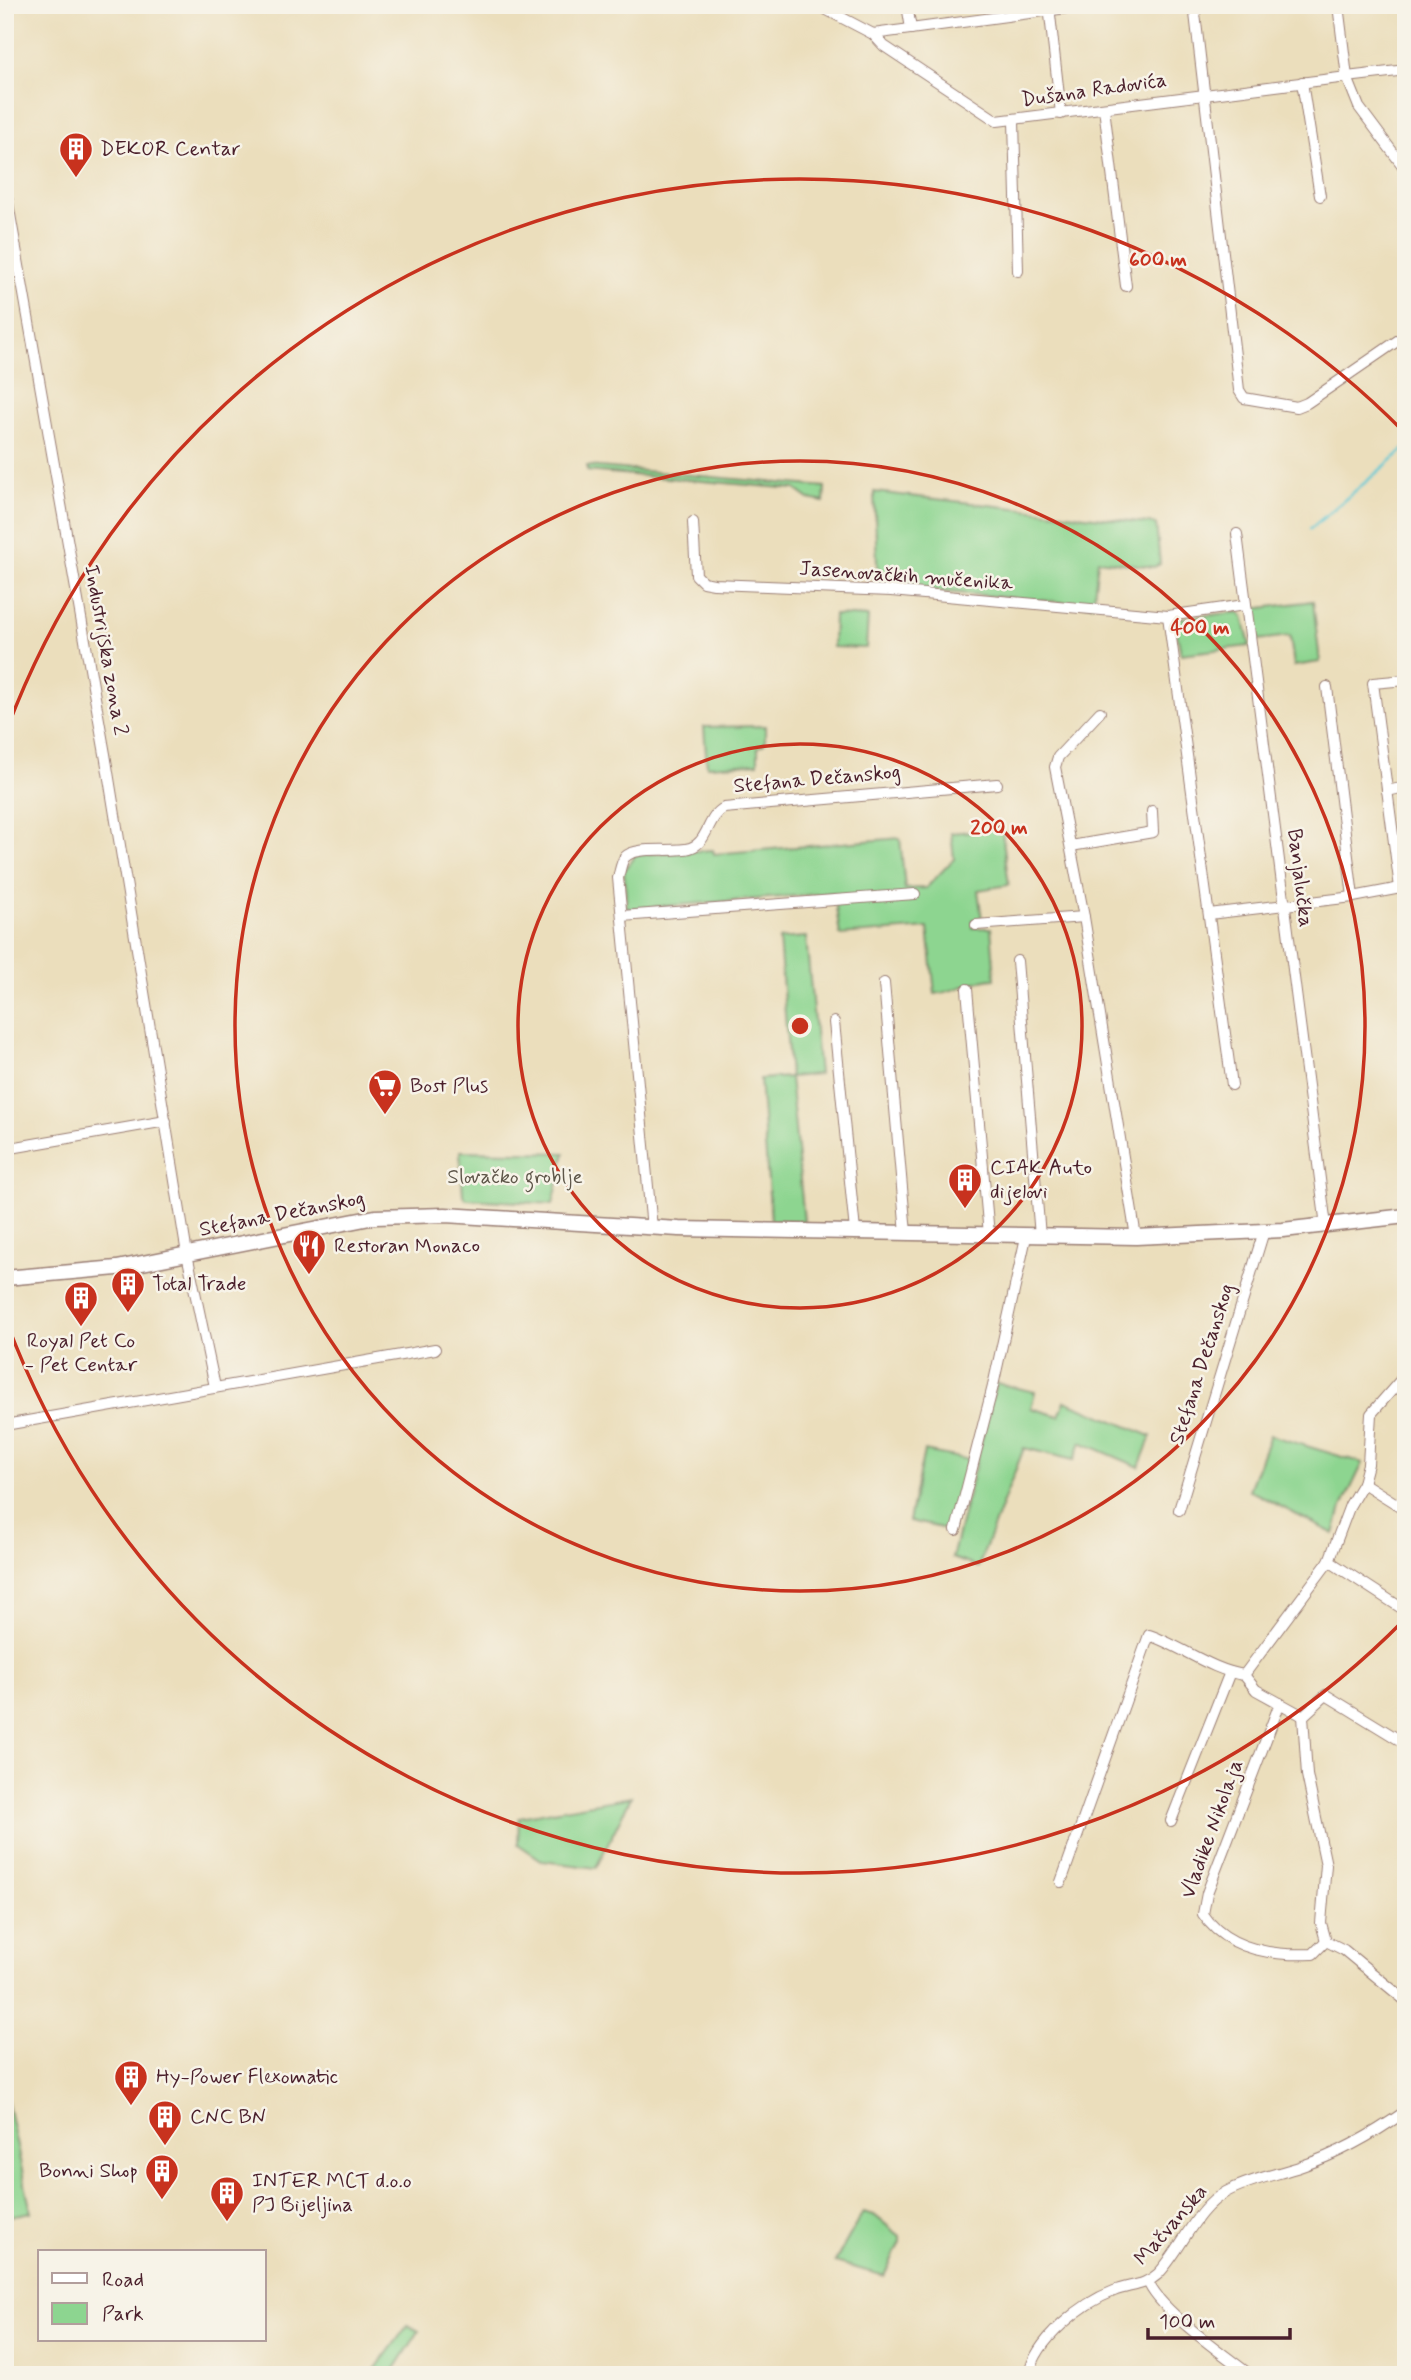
<svg xmlns="http://www.w3.org/2000/svg" width="1411" height="2380" font-family="Mynerve,sans-serif">
  <style>
    .green { fill: #8dd590; stroke: #6c7a5e; stroke-width: 2 }
    .lines { fill: none; stroke-linecap: round; stroke-linejoin: round }
    .stream { stroke: #5ec9d6; stroke-width: 2.5 }
    .minor-casing { stroke: #9a7e74; stroke-width: 12 }
    .secondary-casing { stroke: #9a7e74; stroke-width: 17 }
    .minor { stroke: #fff; stroke-width: 10 }
    .secondary { stroke: #fff; stroke-width: 14 }
    .ring { fill: none; stroke: #c8321e; stroke-width: 3.5 }
    .labels { text-anchor: middle; dominant-baseline: central; stroke-width: 5; stroke-linejoin: round; paint-order: stroke }
    .street-label { font-size: 21px; fill: #4a1f2b; stroke: #f7f3e8 }
    .poi-label { font-size: 21px; fill: #4a1f2b; stroke: #f7f3e8; text-anchor: start }
    .park-label { font-size: 21px; fill: #5e5649; stroke: #f7f3e8 }
    .centre { fill: #c8321e; stroke: #f7f3e8; stroke-width: 3.5 }
    .ring-label { font-size: 21px; text-anchor: middle; font-weight: bold; fill: #c8321e; stroke: #f7f3e8; stroke-width: 5; stroke-linejoin: round; paint-order: stroke }
  </style>
  <rect width="100%" height="100%" fill="#f7f3e8"/>
  <filter id="ink" filterUnits="userSpaceOnUse"><feTurbulence type="fractalNoise" baseFrequency=".0143" numOctaves="2"/><feDisplacementMap in="SourceGraphic" scale="14" xChannelSelector="R" yChannelSelector="G"/><feConvolveMatrix kernelMatrix="1 2 1 2 8 2 1 2 1" color-interpolation-filters="sRGB"/></filter>
  <filter id="wash" filterUnits="userSpaceOnUse"><feTurbulence type="fractalNoise" baseFrequency=".00686" numOctaves="4" result="noise"/><feDisplacementMap in="SourceGraphic" scale="28" xChannelSelector="R" yChannelSelector="G"/><feGaussianBlur stdDeviation="1.57" result="paint"/><feColorMatrix in="noise" values="0 0 0 0 0 0 0 0 0 0 0 0 0 0 0 0 0 1.4 0 .05"/><feComposite in="paint" operator="in"/></filter>
  <g filter="url(#wash)">
    <rect width="100%" height="100%" fill="#ebdebc"/>
    <g class="green">
      <polygon points="587,466 825,487 824,502 809,499 795,489 587,471"/>
      <polygon points="874,492 1156,524 1160,564 1154,567 1098,560 1093,605 878,586"/>
      <polygon points="1313,601 1320,662 1294,666 1290,636 1257,640 1253,609"/>
      <polygon points="1239,612 1243,616 1250,646 1181,654 1174,619"/>
      <polygon points="834,615 868,617 866,648 833,647"/>
      <polygon points="765,726 765,743 758,748 758,763 707,766 704,727"/>
      <path d="M 996,824 L 1001,824 L 1009,885 L 978,890 L 982,920 L 973,920 L 973,928 L 991,928 L 995,979 C 973,979 956,992 935,994 L 928,928 L 840,935 L 834,893 L 627,909 L 624,871 L 635,855 L 713,850 L 714,854 L 900,838 L 905,889 L 926,888 L 954,859 L 951,833 L 985,830 Z"/>
      <polygon points="806,937 819,1074 790,1077 804,1221 771,1221 760,1079 790,1077 779,939"/>
      <polygon points="460,1151 565,1153 553,1204 466,1199 463,1195"/>
      <polygon points="996,1383 1035,1392 1031,1408 1059,1416 1065,1401 1151,1436 1139,1467 1081,1442 1074,1460 1024,1448 978,1567 952,1558"/>
      <polygon points="1270,1435 1363,1463 1340,1511 1334,1534 1249,1490"/>
      <polygon points="924,1451 970,1460 951,1530 909,1521"/>
      <polygon points="631,1797 596,1868 543,1861 518,1844 519,1817"/>
      <polygon points="5,2091 31,2212 5,2217"/>
      <polygon points="863,2212 874,2215 900,2236 900,2242 884,2276 835,2262"/>
      <polygon points="408,2325 419,2331 391,2375 371,2375"/>
    </g>
    <g class="lines">
      <polyline class="stream" points="1310,529 1406,448"/>
    </g>
  </g>
  <g filter="url(#ink)">
    <g class="lines">
      <g class="minor-casing">
        <g id="minor">
          <polyline points="907,5 911,29"/>
          <polyline points="1194,5 1239,390 1244,398 1297,407 1307,403 1406,335"/>
          <polyline points="1338,5 1347,77 1406,70"/>
          <polyline points="1049,6 1061,114"/>
          <polyline points="827,10 873,34 884,46 997,121 1347,77 1359,107 1406,170"/>
          <polyline points="873,34 1089,5"/>
          <polyline points="1302,82 1320,196"/>
          <polyline points="1104,108 1126,286"/>
          <polyline points="1014,121 1018,271"/>
          <polyline points="5,186 105,754 187,1254 215,1387"/>
          <polyline points="693,522 696,575 703,582 714,584 891,591 1168,616 1245,605"/>
          <polyline points="1237,534 1326,1226"/>
          <polyline points="1168,616 1232,1085"/>
          <polyline points="1327,687 1353,897"/>
          <polyline points="1100,712 1058,757 1055,767 1084,917 1136,1237"/>
          <polyline points="1387,791 1406,787"/>
          <polyline points="1071,846 1153,832 1152,811"/>
          <polyline points="1400,888 1373,683 1406,680"/>
          <polyline points="1209,914 1353,897 1406,887"/>
          <polyline points="622,916 915,894"/>
          <polyline points="976,925 1084,917"/>
          <polyline points="1017,961 1040,1236"/>
          <polyline points="884,983 906,1233"/>
          <polyline points="967,989 989,1235"/>
          <polyline points="834,1022 855,1231"/>
          <polyline points="5,1149 166,1121"/>
          <path d="M 652,1228 L 618,878 C 620,871 621,862 625,857 C 636,845 674,853 690,848 C 708,843 707,817 724,808 L 997,784"/>
          <polyline points="5,1425 435,1349"/>
          <polyline points="1363,1483 1406,1510"/>
          <polyline points="1179,1510 1264,1231"/>
          <polyline points="956,1530 993,1386 1026,1237"/>
          <polyline points="1329,1561 1406,1611"/>
          <polyline points="1244,1675 1256,1690 1303,1716"/>
          <path d="M 1280,1703 L 1207,1893 L 1203,1914 C 1226,1949 1272,1956 1313,1954 L 1326,1941"/>
          <polyline points="1406,1744 1326,1695 1303,1716 1307,1775 1326,1865 1321,1923 1326,1941 1344,1950 1406,2001"/>
          <polyline points="1171,1821 1230,1672"/>
          <path d="M 1061,1882 L 1149,1635 C 1181,1646 1211,1670 1244,1675 L 1329,1561 L 1350,1505 L 1363,1483 L 1368,1464 L 1371,1414 L 1406,1374"/>
          <path d="M 1148,2281 C 1157,2309 1225,2355 1250,2375"/>
          <path d="M 1029,2375 C 1035,2340 1082,2303 1114,2291 C 1129,2285 1145,2286 1158,2274 C 1182,2249 1195,2209 1226,2192 C 1250,2179 1276,2175 1302,2166 C 1338,2154 1375,2133 1406,2111"/>
        </g>
      </g>
      <g class="secondary-casing">
        <polyline id="secondary" points="5,1278 117,1268 375,1217 445,1215 679,1229 1136,1237 1283,1230 1406,1216"/>
      </g>
      <use href="#minor" class="minor"/>
      <use href="#secondary" class="secondary"/>
    </g>
  </g>
  <g class="ring">
    <circle cx="800" cy="1026" r="282"/>
    <circle cx="800" cy="1026" r="565"/>
    <path d="M1404 1620A847 847 0 0 1 7 1323M7 729A847 847 0 0 1 1404 432"/>
  </g>
  <defs>
    <g id="building-pin" transform="scale(1.75)"><path d="M0 17L-7.5 6A9.5 9.5 0 1 1 7.5 6Z" fill="#c8321e" stroke="#f7f3e8"/><path d="M-4-6H4V6H1V3H-1V6H-4ZM-2.5-4.3h1.7v1.8h-1.7ZM.8-4.3h1.7v1.8H.8ZM-2.5-1h1.7V.8h-1.7ZM.8-1h1.7V.8H.8Z" fill="#fff"/></g>
    <g id="supermarket-pin" transform="scale(1.75)"><path d="M0 17L-7.5 6A9.5 9.5 0 1 1 7.5 6Z" fill="#c8321e" stroke="#f7f3e8"/><path d="M-6-5.5h2.5l.6 2H6L4.5 2H-2.5L-4.4-4H-6ZM-1.5 3.2a1.3 1.3 0 1 0 .1 0ZM3 3.2a1.3 1.3 0 1 0 .1 0Z" fill="#fff"/></g>
    <g id="restaurant-pin" transform="scale(1.75)"><path d="M0 17L-7.5 6A9.5 9.5 0 1 1 7.5 6Z" fill="#c8321e" stroke="#f7f3e8"/><path d="M-5-6h1v4h1v-4h1v4h1v-4h1v5L-1.5 .5V6h-2V.5L-5-1ZM5-6V6H3V1.5H1.5Q1.5-4 5-6Z" fill="#fff"/></g>
  </defs>
  <g fill-rule="evenodd">
    <use href="#building-pin" x="76" y="149"/>
    <use href="#supermarket-pin" x="385" y="1086"/>
    <use href="#building-pin" x="965" y="1180"/>
    <use href="#restaurant-pin" x="309" y="1246"/>
    <use href="#building-pin" x="128" y="1284"/>
    <use href="#building-pin" x="81" y="1298"/>
    <use href="#building-pin" x="131" y="2077"/>
    <use href="#building-pin" x="165" y="2117"/>
    <use href="#building-pin" x="162" y="2171"/>
    <use href="#building-pin" x="227" y="2193"/>
  </g>
  <g class="labels">
    <g class="street-label">
      <text transform="translate(1094 90) rotate(-8)">Dušana Radovića</text>
      <text transform="translate(906 576) rotate(4)">Jasenovačkih mučenika</text>
      <text transform="translate(106 650) rotate(80)">Industrijska zona 2</text>
      <text transform="translate(817 779) rotate(-5)">Stefana Dečanskog</text>
      <text transform="translate(1300 878) rotate(83)">Banjalučka</text>
      <text transform="translate(282 1214) rotate(-11)">Stefana Dečanskog</text>
      <text transform="translate(1202 1364) rotate(-72)">Stefana Dečanskog</text>
      <text transform="translate(1212 1829) rotate(-70)">Vladike Nikolaja</text>
      <text transform="translate(1171 2225) rotate(-49)">Mačvanska</text>
    </g>
    <g class="poi-label">
      <text x="100" y="149">DEKOR Centar</text>
      <text x="410" y="1086">Bost Plus</text>
      <text x="990" y="1168">CIAK Auto<tspan x="990" dy="24">dijelovi</tspan></text>
      <text x="334" y="1246">Restoran Monaco</text>
      <text x="152" y="1284">Total Trade</text>
      <text x="81" y="1341" text-anchor="middle">Royal Pet Co<tspan x="81" dy="24">- Pet Centar</tspan></text>
      <text x="156" y="2077">Hy-Power Flexomatic</text>
      <text x="190" y="2117">CNC BN</text>
      <text x="138" y="2171" text-anchor="end">Bonni Shop</text>
      <text x="252" y="2181">INTER MCT d.o.o<tspan x="252" dy="24">PJ Bijeljina</tspan></text>
    </g>
    <g class="park-label">
      <text x="515" y="1177">Slovačko groblje</text>
    </g>
  </g>
  <circle cx="800" cy="1026" r="10" class="centre"/>
  <g class="ring-label">
    <text x="1158" y="266">600 m</text>
    <text x="1200" y="634">400 m</text>
    <text x="999" y="834">200 m</text>
  </g>
  <rect width="1411" height="2380" fill="none" stroke="#f7f3e8" stroke-width="28"/>
  <rect x="38" y="2250" width="228" height="91" fill="#f7f3e8" stroke="#b29e9c" stroke-width="2"/>
  <rect x="52" y="2273" width="35" height="10" fill="#ffffff" stroke="#b29e9c" stroke-width="2"/>
  <text x="102" y="2286" font-size="21" fill="#4a1f2b">Road</text>
  <rect x="52" y="2303" width="35" height="21" fill="#8dd590" stroke="#b29e9c" stroke-width="2"/>
  <text x="102" y="2320" font-size="21" fill="#4a1f2b">Park</text>
  <path d="M1148 2328v10h142v-10" fill="none" stroke="#4a1f2b" stroke-width="3.5"/>
  <text x="1159" y="2328" font-size="21" fill="#4a1f2b" stroke="#f7f3e8" stroke-width="5" paint-order="stroke">100 m</text>
</svg>
